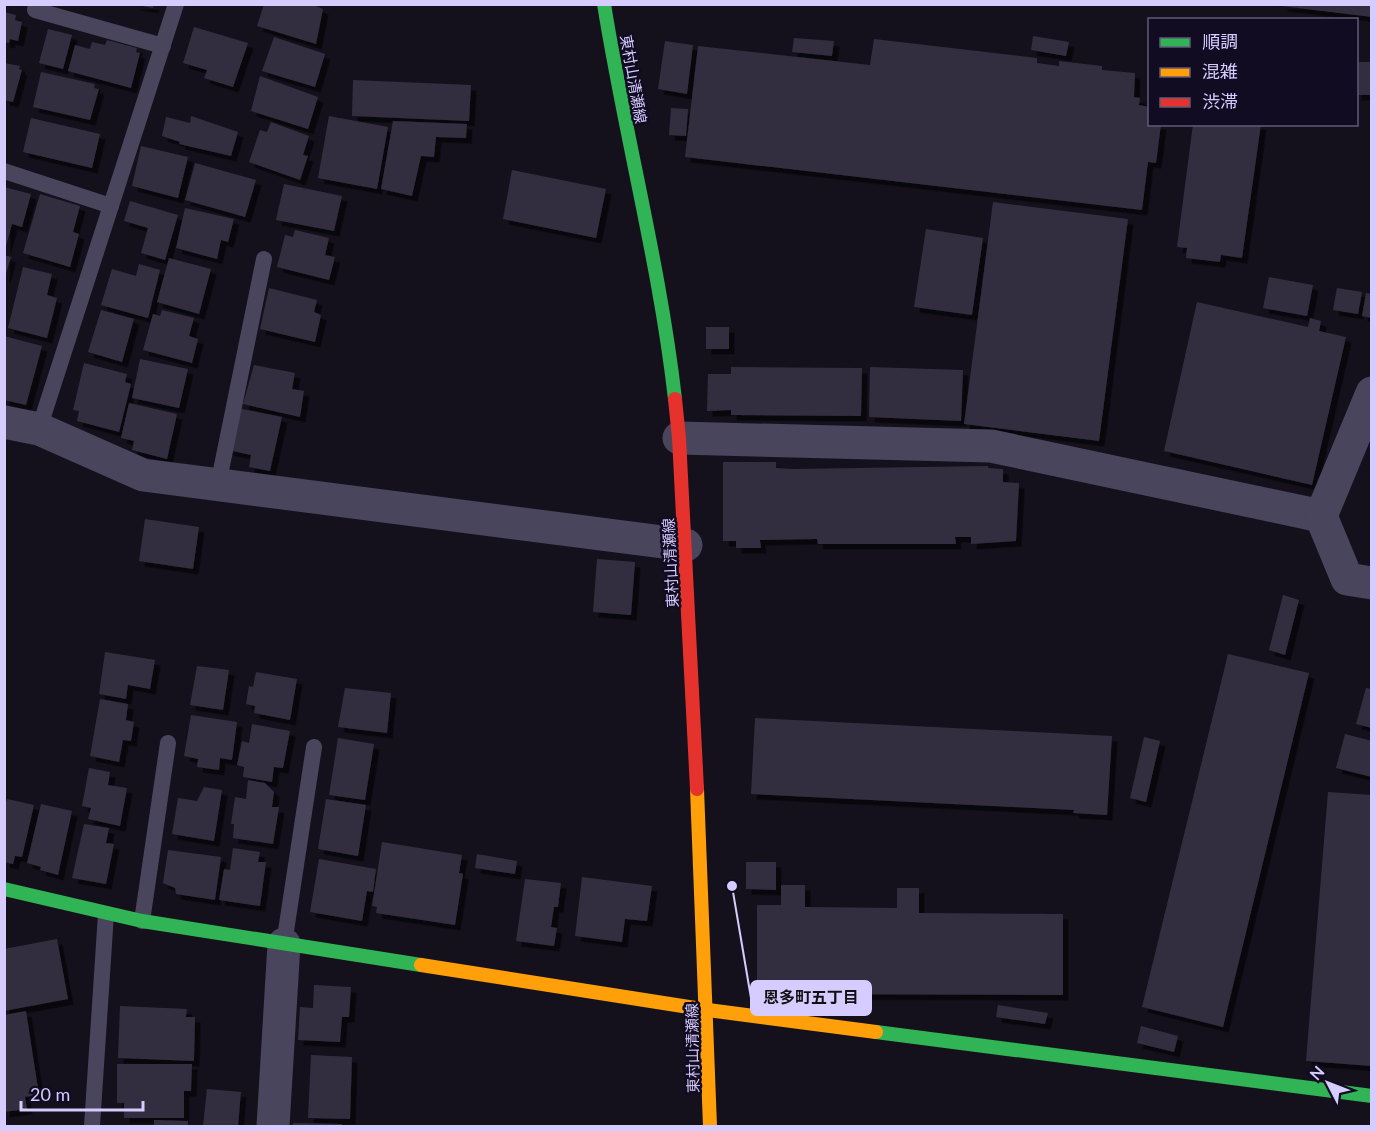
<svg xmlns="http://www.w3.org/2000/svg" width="1376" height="1131" font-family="Lato,'Noto Sans JP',sans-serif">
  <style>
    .building { fill: #322e3f; filter: url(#shadow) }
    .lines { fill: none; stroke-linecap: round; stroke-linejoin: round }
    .lane { stroke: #48455d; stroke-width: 16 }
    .street { stroke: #48455d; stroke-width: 33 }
    .fast { stroke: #30b455; stroke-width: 14 }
    .slow { stroke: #ff9f0a; stroke-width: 14 }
    .jam { stroke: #e5322d; stroke-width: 14 }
    .labels { text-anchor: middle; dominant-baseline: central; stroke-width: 5; stroke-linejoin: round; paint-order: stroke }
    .street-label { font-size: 15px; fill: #d6ccff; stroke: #110c21 }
    .leader { fill: none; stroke: #d6ccff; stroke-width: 2 }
    .callout-dot { fill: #d6ccff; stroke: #110c21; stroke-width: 2 }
    .callout { fill: #d6ccff; stroke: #d6ccff; stroke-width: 2 }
    .callout-label { font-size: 16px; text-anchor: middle; font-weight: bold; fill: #111 }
  </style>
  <defs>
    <filter id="shadow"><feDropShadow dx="5.5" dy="5.5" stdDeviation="0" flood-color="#0009"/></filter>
  </defs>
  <rect width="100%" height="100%" fill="#14111c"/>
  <g class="building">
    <polygon points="132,4 154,4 153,8"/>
    <polygon points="264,4 311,4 323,9 316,44 257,26"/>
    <polygon points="1282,4 1372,4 1372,17 1282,6"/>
    <polygon points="4,12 16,15 15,20 22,22 18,41 10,39 9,43 4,42"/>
    <polygon points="194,27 248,43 233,87 204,78 207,70 183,63"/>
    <polygon points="48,29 72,35 63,69 39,63"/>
    <polygon points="1033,36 1069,42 1066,56 1031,50"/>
    <polygon points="274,37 325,54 315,87 262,71"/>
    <polygon points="794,38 834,41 832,56 792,52"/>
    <polygon points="874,39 1037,58 1037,63 1059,66 1059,61 1102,66 1102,70 1135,73 1134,97 1140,98 1139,105 1150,107 1150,124 1161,124 1156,163 1148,162 1142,210 685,157 698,46 870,65"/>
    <polygon points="107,40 137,48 136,52 140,53 131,88 68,71 75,45 90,49 92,42 105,45"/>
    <polygon points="665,41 693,45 687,94 658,89"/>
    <rect x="1356" y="62" width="16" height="33"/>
    <polygon points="4,63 20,66 19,69 22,70 13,102 4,100"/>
    <polygon points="41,72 95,84 94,88 99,89 90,120 33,107"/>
    <polygon points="260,76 318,97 308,129 251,111"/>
    <polygon points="353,80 471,85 469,121 352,116"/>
    <polygon points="671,108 688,109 686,136 669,135"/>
    <polygon points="191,116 238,132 231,156 179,144 180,142 162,136 166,117 190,123"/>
    <polygon points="329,116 388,127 377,189 318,178"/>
    <polygon points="31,118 100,134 92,168 23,152"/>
    <polygon points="393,121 467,124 466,138 436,137 434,157 421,156 412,196 381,189"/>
    <polygon points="271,122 309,136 303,155 308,156 300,180 249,162 260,130 267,132"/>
    <polygon points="1193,124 1261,124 1242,258 1221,255 1220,262 1186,258 1187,248 1177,247"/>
    <polygon points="141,146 188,157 178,198 132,186"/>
    <polygon points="195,163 256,180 245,217 185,200"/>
    <polygon points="512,170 606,189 596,238 503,219"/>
    <polygon points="284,184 342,196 334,231 276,220"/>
    <polygon points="4,187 31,194 22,227 12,224 5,250"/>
    <polygon points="40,194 80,206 73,232 79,234 70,267 23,253"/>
    <polygon points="130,201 178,215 165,260 141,253 148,228 124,221"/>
    <polygon points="993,202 1128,219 1099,441 964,424"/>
    <polygon points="185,208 234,219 228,242 221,240 217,259 176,248"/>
    <polygon points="926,229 983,238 972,315 914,307"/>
    <polygon points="295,230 329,238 325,255 335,257 329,280 277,267 285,235 293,237"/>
    <polygon points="4,255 11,257 5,277 4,277"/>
    <polygon points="169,258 211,269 199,314 157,302"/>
    <polygon points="139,264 160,270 148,318 101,305 112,269 136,276"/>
    <polygon points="23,267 52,274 47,295 57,298 47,338 8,328"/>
    <polygon points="1269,277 1313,285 1307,316 1263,308"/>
    <polygon points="269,288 317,300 314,312 321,315 315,342 260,329"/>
    <polygon points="1337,288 1362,292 1358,314 1333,310"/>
    <polygon points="1366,293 1372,294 1372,318 1362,316"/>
    <polygon points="1197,302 1308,327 1310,318 1321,321 1319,331 1346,337 1312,485 1164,451"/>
    <polygon points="101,310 134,319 122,362 88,352"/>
    <polygon points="162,310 194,318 189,336 198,339 192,363 143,350 153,314 160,316"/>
    <rect x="706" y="327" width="23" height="22"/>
    <polygon points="4,336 42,346 26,405 4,400"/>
    <polygon points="140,359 188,369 179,408 132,398"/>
    <polygon points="84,363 127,374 125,382 131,384 119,432 77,421 79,411 73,410"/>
    <polygon points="254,365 295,373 292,389 304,391 300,417 243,404"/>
    <polygon points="731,367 862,368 861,416 731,415 731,410 707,411 708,374 731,374"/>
    <polygon points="870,367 963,370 961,421 869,417"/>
    <polygon points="129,403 177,414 167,459 132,450 134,441 121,438"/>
    <polygon points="237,408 282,417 270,471 249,467 251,455 228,450"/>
    <polygon points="723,462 776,462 776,468 793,469 988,466 988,468 1003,469 1003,482 1019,483 1016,541 971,544 971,537 955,537 956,544 818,544 817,539 760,540 761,548 736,548 736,541 723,541"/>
    <polygon points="145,519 199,527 193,569 139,561"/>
    <polygon points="597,559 635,562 631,615 593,612"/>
    <polygon points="1283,595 1299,600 1285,655 1269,650"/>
    <polygon points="105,652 155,660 150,689 128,685 126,699 99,694"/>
    <polygon points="1228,654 1309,673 1223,1027 1142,1007"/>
    <polygon points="197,666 229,670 223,710 190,705"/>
    <polygon points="256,672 297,679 290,720 254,713 255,706 246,704 249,686 253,687"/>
    <polygon points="345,688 391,693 387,733 338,727"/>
    <polygon points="1366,688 1372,689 1372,728 1356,724"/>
    <polygon points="100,699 128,704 126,720 134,722 131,741 123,740 119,762 90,756"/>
    <polygon points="191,715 237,722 232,760 220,758 219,770 197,767 198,759 184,756"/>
    <polygon points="755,718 1112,736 1107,815 1073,813 1074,810 751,794"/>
    <polygon points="252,724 290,731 283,768 274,767 272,782 243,777 244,767 237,765 242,741 249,743"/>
    <polygon points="1345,734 1372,741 1372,777 1336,768"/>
    <polygon points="1144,737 1160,741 1146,802 1130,798"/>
    <polygon points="338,738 374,744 365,800 329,795"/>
    <polygon points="89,768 110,772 108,785 127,788 120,826 88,819 91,808 82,806"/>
    <polygon points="248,780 265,783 274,792 272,807 279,807 273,844 233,838 234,824 231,824 235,797 246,799"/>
    <polygon points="204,787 222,790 214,841 172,834 178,798 197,801"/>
    <polygon points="1328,792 1372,795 1372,1066 1306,1061"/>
    <polygon points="7,799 34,805 22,857 15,856 13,864 4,862 4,810"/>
    <polygon points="326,799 366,805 358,856 318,849"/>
    <polygon points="41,804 72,811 58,875 40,870 41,867 27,863"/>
    <polygon points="84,824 109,828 106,843 114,844 106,884 72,878"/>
    <polygon points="382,842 462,855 459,873 463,874 455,925 376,913 377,907 372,906"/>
    <polygon points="233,848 260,852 258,862 266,862 260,906 219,900 224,869 230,870"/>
    <polygon points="168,850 221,857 215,900 176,894 175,888 163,883"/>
    <polygon points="477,854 517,861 515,874 475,868"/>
    <polygon points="319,859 376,869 373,892 367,891 362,921 310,912"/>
    <polygon points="746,862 776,862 776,890 746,889"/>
    <polygon points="582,877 652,886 647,921 625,919 622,942 575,936"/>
    <polygon points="525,879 561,883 558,907 554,907 551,927 557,928 554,946 516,941"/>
    <polygon points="781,885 805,885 805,907 897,908 897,888 919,888 919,913 1063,914 1063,995 757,994 757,905 781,905"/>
    <polygon points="57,939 68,999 4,1011 4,949"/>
    <polygon points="314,985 351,987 349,1017 342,1017 340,1042 298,1040 300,1007 313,1008"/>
    <polygon points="998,1005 1048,1013 1045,1024 996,1017"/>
    <polygon points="120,1006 187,1009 186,1017 195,1017 194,1061 118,1058"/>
    <polygon points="26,1011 39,1095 25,1097 27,1109 4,1112 4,1015"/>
    <polygon points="1141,1026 1178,1036 1174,1052 1137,1043"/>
    <polygon points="311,1055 352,1057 350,1119 308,1118"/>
    <polygon points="117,1064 192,1064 191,1091 184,1091 184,1118 124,1118 124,1103 117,1103"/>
    <polygon points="207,1089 241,1092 238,1126 203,1126"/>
    <polygon points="154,1120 188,1121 188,1126 154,1126"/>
    <polygon points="293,1123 342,1124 342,1126 293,1126"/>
  </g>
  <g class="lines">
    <g class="lane">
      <polyline points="36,4 35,10 163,46"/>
      <polyline points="4,171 111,206"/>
      <polyline points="39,429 176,4"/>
      <polyline points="218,485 264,259"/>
      <polyline points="142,921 168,743"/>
      <polyline points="284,944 314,747"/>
      <polyline points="92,1126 106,914"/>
    </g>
    <g class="street">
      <polyline points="4,422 39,429 143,475 686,545"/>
      <polyline points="679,438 991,446 1321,516 1372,393"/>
      <polyline points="1321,516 1347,579 1372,583"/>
      <polyline points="273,1126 284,944"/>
    </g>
    <g class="fast">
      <path d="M 604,4 C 625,136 660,266 675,399"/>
      <polyline points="4,889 142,921 421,965"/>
      <polyline points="876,1032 1372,1096"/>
    </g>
    <g class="slow">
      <polyline points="697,789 710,1126"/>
      <polyline points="421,965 708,1010 876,1032"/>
    </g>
    <polyline class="jam" points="675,399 679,438 697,789"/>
  </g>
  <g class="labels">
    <g class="street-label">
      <text transform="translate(634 79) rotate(80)">東村山清瀬線</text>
      <text transform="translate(670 563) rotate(-93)">東村山清瀬線</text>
      <text transform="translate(692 1048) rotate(-91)">東村山清瀬線</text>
    </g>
  </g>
  <path class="leader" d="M732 886L751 998"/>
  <circle class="callout-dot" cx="732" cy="886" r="6"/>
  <rect class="callout" x="751" y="981" width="120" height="34" rx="6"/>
  <g class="callout-label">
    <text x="811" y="1003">恩多町五丁目</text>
  </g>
  <rect width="1376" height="1131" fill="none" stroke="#d6ccff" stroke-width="12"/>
  <rect x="1148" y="18" width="210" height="108" fill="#110c21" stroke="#60597a" stroke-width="1.5"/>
  <rect x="1160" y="38" width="30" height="9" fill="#30b455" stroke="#60597a" stroke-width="1.5"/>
  <text x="1202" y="48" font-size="18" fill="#d6ccff">順調</text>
  <rect x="1160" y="68" width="30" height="9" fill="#ff9f0a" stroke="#60597a" stroke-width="1.5"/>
  <text x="1202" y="78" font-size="18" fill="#d6ccff">混雑</text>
  <rect x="1160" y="98" width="30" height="9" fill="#e5322d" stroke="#60597a" stroke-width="1.5"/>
  <text x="1202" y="108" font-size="18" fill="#d6ccff">渋滞</text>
  <g transform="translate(1328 1083) rotate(312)" stroke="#110c21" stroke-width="4.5" paint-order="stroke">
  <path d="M0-4.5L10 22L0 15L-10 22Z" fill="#d6ccff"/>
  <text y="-9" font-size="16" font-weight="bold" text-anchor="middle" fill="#d6ccff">N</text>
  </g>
  <path d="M21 1101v9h122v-9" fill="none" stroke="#d6ccff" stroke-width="3"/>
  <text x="30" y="1101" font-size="18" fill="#d6ccff" stroke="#110c21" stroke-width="4.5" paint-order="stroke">20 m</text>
</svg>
